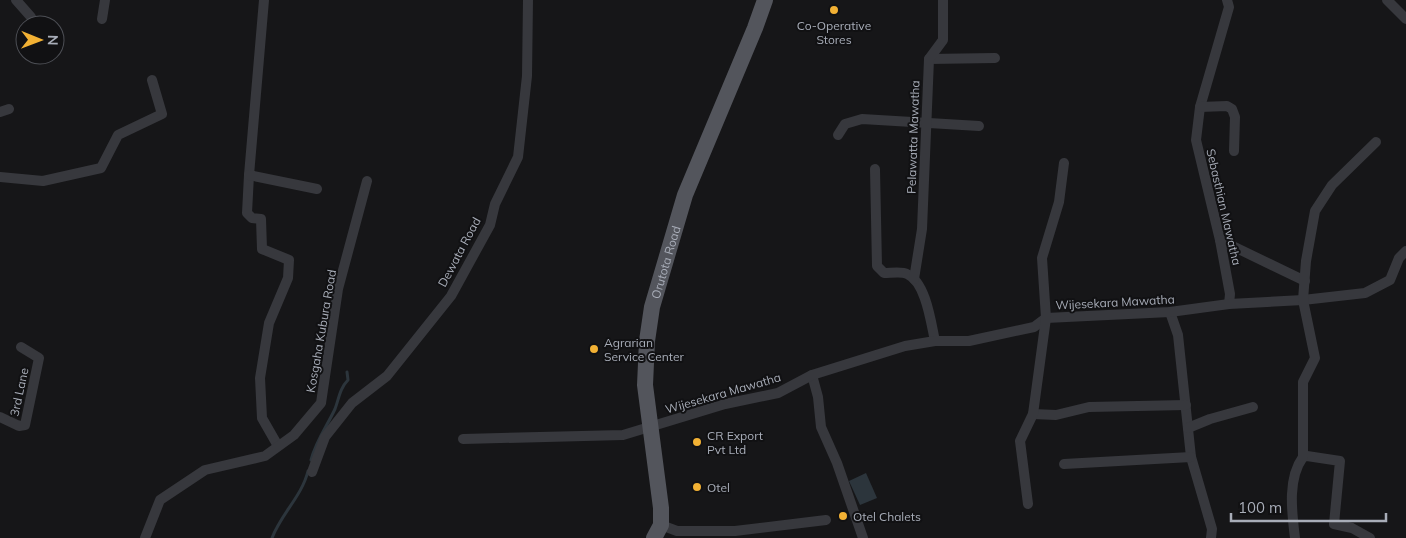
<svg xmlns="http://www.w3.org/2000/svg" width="1406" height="538" font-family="Mulish,sans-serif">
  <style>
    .water { fill: #2c353c }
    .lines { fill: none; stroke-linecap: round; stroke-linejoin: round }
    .stream { stroke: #2c353c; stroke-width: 3 }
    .street { stroke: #37383d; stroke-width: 10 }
    .primary { stroke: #53555c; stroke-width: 16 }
    .poi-dot { fill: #f2b134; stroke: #111113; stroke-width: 2 }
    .labels { text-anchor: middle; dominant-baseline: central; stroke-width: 4; stroke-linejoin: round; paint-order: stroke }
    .poi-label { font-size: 12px; fill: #a8adb8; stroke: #111113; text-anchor: start }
    .street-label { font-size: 12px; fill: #a8adb8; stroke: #111113 }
  </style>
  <rect width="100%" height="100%" fill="#161618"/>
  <polygon class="water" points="866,473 877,498 860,505 849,481"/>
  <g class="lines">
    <g class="stream">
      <path d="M 311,460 C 316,441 327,426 335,409 C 339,398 340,388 348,380 L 347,372"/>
      <path d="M 272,538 C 281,514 302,496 308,471"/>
    </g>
    <g class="street">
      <polyline points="16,0 31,17"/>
      <polyline points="264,0 249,175 247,213 252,218 261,219 262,249 289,260 288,278 269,323 260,378 262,418 278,446"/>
      <polyline points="1227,0 1229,7 1200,107 1196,140 1220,240 1230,294 1229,304"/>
      <polyline points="1387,0 1406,19"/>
      <polyline points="102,19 105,0"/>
      <polyline points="929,59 995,58"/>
      <polyline points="1200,107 1227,106 1232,109 1235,117 1234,151"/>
      <polyline points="0,112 9,109"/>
      <polyline points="838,135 845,124 862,119 979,126"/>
      <path d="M 875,169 L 877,266 L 884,273 C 891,273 902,271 907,274 C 926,282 931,323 935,341"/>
      <polyline points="249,175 317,189"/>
      <polyline points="0,177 43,181 101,168 118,135 162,114 152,80"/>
      <polyline points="1220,240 1305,281"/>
      <polyline points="914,279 922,229 929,59 943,40 943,0"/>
      <polyline points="1170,312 1178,335 1191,457 1212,529 1211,538"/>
      <polyline points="812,375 818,397 821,427 837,463 863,538"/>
      <polyline points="1033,414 1056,415 1089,407 1186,405"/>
      <polyline points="0,417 19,426 25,425 39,358 21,347"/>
      <polyline points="1188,428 1210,419 1253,407"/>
      <polyline points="463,439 623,435 725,404 778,393 812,375 905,346 935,341 969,341 1034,327 1046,318 1170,312 1229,304 1303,300 1365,293 1390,280 1399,258 1406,251"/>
      <polyline points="1303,457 1307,456 1340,461 1334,524 1352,528 1370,538"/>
      <polyline points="1064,464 1191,457"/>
      <polyline points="312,472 325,437 352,403 387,376 451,296 490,225 495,204 518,157 527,76 528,0"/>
      <polyline points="1028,504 1020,441 1033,414 1046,318 1042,258 1059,202 1064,163"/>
      <polyline points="661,525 677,531 735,531 826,520"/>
      <polyline points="145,538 160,500 205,470 265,456 294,435 321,403 338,289 367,181"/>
      <path d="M 1295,538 C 1292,513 1287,479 1303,457 L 1303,382 L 1315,358 L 1303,300 L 1306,261 L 1315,211 L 1332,185 L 1376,142"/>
    </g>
    <path class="primary" id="s1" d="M 654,538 L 661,525 L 661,508 L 645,385 L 647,341 L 652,307 L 685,195 L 755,28 L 765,0"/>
  </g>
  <g class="poi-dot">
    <circle cx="834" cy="10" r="5"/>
    <circle cx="594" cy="349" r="5"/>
    <circle cx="697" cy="442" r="5"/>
    <circle cx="697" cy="487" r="5"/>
    <circle cx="843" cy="516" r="5"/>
  </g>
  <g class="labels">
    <g class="poi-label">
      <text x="834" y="25" text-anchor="middle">Co-Operative<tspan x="834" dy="14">Stores</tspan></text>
      <text x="604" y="342">Agrarian<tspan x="604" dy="14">Service Center</tspan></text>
      <text x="707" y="435">CR Export<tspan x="707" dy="14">Pvt Ltd</tspan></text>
      <text x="707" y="487">Otel</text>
      <text x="853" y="516">Otel Chalets</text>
    </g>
    <g class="street-label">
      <text transform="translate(913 137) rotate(-88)">Pelawatta Mawatha</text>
      <text transform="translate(1224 207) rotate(77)">Sebasthian Mawatha</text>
      <text transform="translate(459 252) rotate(-62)">Dewata Road</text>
      <text stroke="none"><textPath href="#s1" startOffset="281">Orutota Road</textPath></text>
      <text transform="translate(1115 302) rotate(-3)">Wijesekara Mawatha</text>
      <text transform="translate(321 331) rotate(-80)">Kosgaha Kubura Road</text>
      <text transform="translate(19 392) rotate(-78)">3rd Lane</text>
      <text transform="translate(723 393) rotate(-16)">Wijesekara Mawatha</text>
    </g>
  </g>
  <g transform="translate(40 40) rotate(91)"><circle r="24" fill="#111113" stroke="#4d4f55"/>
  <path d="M0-4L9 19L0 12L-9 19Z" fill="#f2b134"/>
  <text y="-8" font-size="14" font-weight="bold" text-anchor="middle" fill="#a8adb8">N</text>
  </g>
  <path d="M1231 513v8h155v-8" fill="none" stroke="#a8adb8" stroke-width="2.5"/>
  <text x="1238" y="513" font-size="15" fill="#a8adb8" stroke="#111113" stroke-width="4" paint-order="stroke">100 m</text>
</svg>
